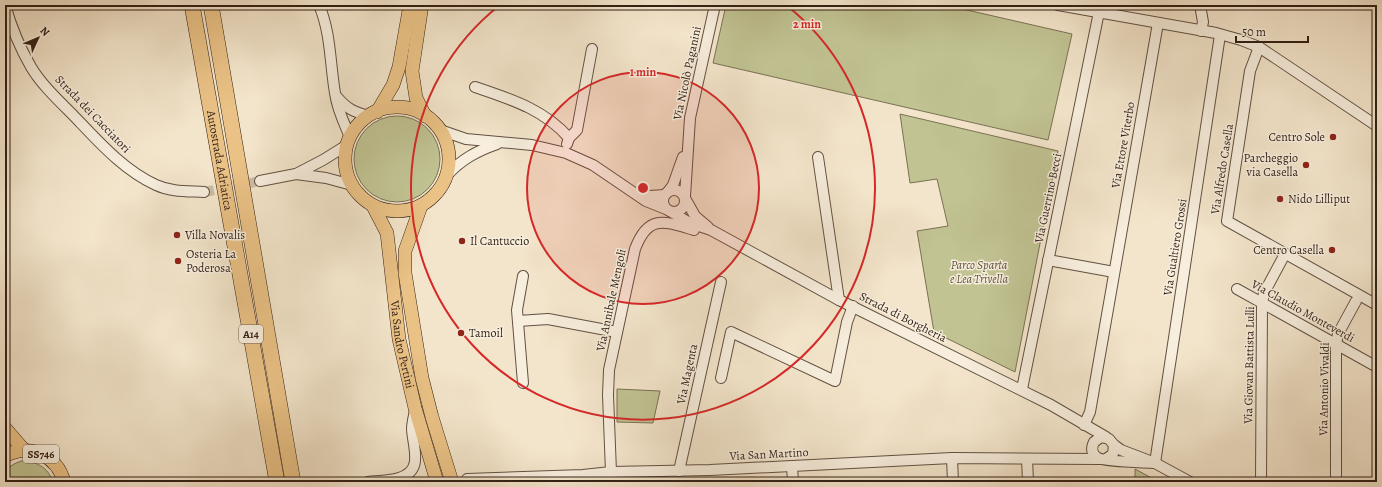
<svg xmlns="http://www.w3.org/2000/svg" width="1382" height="487" font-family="Alegreya,serif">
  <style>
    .green { fill: #c1c393; stroke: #7a7154 }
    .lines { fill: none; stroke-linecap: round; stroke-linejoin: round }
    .minor-tunnel { stroke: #ccbda7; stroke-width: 10; stroke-dasharray: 10 5; stroke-linecap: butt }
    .minor-casing { stroke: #625042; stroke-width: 12 }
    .major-casing { stroke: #321f15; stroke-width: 14 }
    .highway-casing { stroke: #321f15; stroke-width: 16 }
    .minor { stroke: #f7eedd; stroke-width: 10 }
    .major { stroke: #eac286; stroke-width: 13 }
    .highway { stroke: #eac286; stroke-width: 15 }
    .ring { fill: none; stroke: #d62828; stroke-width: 2 }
    .poi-dot { fill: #8f2418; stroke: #f7eedd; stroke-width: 1.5 }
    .labels { text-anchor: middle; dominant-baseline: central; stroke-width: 3; stroke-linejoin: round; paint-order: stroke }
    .shield { fill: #f7eedd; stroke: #6d5d51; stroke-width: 1 }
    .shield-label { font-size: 11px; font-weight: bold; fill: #321f15 }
    .street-label { font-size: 12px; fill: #321f15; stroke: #f7eedd }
    .poi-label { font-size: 12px; fill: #321f15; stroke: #f7eedd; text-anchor: start }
    .park-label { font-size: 12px; font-style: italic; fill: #5d503b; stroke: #f7eedd }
    .centre { fill: #d62828; stroke: #f7eedd; stroke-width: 2 }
    .ring-label { font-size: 12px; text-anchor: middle; font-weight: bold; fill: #d62828; stroke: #f7eedd; stroke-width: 3; stroke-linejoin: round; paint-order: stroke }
  </style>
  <rect width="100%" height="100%" fill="#f3e5cb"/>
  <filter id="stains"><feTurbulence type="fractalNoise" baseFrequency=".005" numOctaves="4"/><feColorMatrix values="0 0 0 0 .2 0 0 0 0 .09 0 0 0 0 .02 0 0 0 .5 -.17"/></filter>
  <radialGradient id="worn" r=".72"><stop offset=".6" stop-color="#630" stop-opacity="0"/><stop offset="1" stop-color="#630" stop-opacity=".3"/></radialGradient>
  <g class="green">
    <polygon points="726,5 945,5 1072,34 1048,140 713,63"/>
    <polygon points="900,114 1058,151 1015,372 934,332 917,231 948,226 937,179 910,183"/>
    <circle cx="397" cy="159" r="43"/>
    <polygon points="617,389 660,391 653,423 617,422"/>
    <path d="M 21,461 C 36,461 48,467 53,482 L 5,482 L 5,470 L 14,464 Z"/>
    <polygon points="1135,469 1159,482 1135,482"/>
  </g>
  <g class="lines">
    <polyline class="minor-tunnel" points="204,192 260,181"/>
    <g class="minor-casing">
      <g id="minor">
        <path d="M 5,5 C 11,26 20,48 31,67 C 41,84 58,100 73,115 C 97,140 123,170 156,185 C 171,192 188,191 204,192"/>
        <path d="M 319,5 C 331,33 330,64 335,93 C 337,109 344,123 350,137"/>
        <polyline points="1058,5 1216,33 1241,40 1259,47 1377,126"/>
        <polyline points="1200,5 1203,22 1201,31"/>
        <polyline points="1259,47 1250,71 1227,221 1377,305"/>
        <path d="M 475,87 C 510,99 544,109 569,138"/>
        <path d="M 337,97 C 347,109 354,112 369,116"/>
        <polyline points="440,130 466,139 532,145 566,153 593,165 646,201 666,209"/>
        <polyline points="567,144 569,138 577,130 592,49"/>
        <polyline points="818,157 839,300"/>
        <polyline points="296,174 326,178 352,185"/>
        <path d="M 447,175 C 462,159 477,151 497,144"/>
        <polyline points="260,181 296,174 323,160 347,145"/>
        <circle cx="674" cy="201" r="11"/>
        <polyline points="668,192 673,185 683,157"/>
        <polyline points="637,194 649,196 665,195"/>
        <polyline points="685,196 690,118 715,5"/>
        <polyline points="686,200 695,216 708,227"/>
        <polyline points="673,213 690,223 711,230 839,300 1051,405 1106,437"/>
        <polyline points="1048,260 1114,272"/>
        <polyline points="523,276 517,310 523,383"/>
        <polyline points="1237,289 1377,367"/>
        <polyline points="518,321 548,319 617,332"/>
        <polyline points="721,378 731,332 835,381 847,322 853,306"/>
        <polyline points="1022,389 1099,12"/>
        <polyline points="1084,425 1090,412 1158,23"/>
        <polyline points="1114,445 1121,450 1155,463 1190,482"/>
        <polyline points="952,458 953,482"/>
        <polyline points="1027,459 1028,482"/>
        <path d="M 1106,459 L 1113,454 L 1114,445 L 1109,439 L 1101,437 L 1094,442 C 1091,448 1091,454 1098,458 C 1103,461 1146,463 1155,463"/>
        <polyline points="1155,463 1220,35"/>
        <polyline points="792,466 793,482"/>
        <polyline points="679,471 721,282"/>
        <path d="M 611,472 L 608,395 L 609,370 L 635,249 C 648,214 664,221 694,230"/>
        <polyline points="467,479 583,475 611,472 710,470 952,458 1100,459"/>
        <path d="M 368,482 C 378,481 389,481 399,478 C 424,471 413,448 412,429 C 412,423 414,416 415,410"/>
        <polyline points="1261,482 1262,303 1264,293 1285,254"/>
        <polyline points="1336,482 1336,344 1338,334 1356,301"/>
      </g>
    </g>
    <g class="major-casing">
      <g id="major">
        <polyline points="422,5 412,71 416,98 425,116"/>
        <circle cx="397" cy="159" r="52"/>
        <polyline points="377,112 393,85 399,67 410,5"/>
        <path id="s1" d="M 373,206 L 387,233 L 399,339 L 415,408 L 437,482"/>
        <polyline points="421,206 405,251 405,273 422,378 432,417 452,482"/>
        <polyline points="5,428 24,450"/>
        <path d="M 5,456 C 29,443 57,455 64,482"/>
      </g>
    </g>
    <g class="highway-casing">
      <g id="highway">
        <path id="s2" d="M 192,5 L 277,482"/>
        <polyline points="211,5 293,482"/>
      </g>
    </g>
    <use href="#minor" class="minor"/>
    <use href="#major" class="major"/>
    <use href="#highway" class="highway"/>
  </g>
  <circle cx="643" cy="188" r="116" fill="#d62828" fill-opacity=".12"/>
  <g class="ring">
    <circle cx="643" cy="188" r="116"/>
    <path d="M786 5A232 232 0 1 1 500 5"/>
  </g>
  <g class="poi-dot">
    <circle cx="1333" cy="137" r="4"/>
    <circle cx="1306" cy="165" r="4"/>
    <circle cx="1280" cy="199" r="4"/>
    <circle cx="177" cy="235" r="4"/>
    <circle cx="462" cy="241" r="4"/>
    <circle cx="1332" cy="250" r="4"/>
    <circle cx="178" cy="261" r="4"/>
    <circle cx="461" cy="333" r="4"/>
  </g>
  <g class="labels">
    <g class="shield">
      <rect x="239" y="325" width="24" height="18" rx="3"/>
      <rect x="23" y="445" width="36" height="18" rx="3"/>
    </g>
    <g class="shield-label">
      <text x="251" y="334">A14</text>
      <text x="41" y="454">SS746</text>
    </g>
    <g class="street-label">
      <text transform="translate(687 73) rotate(-78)">Via Nicolò Paganini</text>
      <text transform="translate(93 114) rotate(46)">Strada dei Cacciatori</text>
      <text transform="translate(1123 145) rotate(-80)">Via Ettore Viterbo</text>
      <text stroke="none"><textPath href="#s2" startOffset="158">Autostrada Adriatica</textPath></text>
      <text transform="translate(1222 169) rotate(-81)">Via Alfredo Casella</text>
      <text transform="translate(1048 198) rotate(-78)">Via Guerrino Becci</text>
      <text transform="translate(1175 247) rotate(-81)">Via Gualtiero Grossi</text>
      <text transform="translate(611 300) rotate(-78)">Via Annibale Mengoli</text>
      <text transform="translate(1303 311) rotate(29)">Via Claudio Monteverdi</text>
      <text transform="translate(903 317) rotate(27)">Strada di Borgheria</text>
      <text stroke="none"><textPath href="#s1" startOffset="143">Via Sandro Pertini</textPath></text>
      <text transform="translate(1249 365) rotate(-89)">Via Giovan Battista Lulli</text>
      <text transform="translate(687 374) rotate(-78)">Via Magenta</text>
      <text transform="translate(1324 389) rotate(-89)">Via Antonio Vivaldi</text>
      <text transform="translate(769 454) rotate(-3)">Via San Martino</text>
    </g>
    <g class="poi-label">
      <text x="1325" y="137" text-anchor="end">Centro Sole</text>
      <text x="1298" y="158" text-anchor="end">Parcheggio<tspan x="1298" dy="14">via Casella</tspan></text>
      <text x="1288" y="199">Nido Lilliput</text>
      <text x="185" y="235">Villa Novalis</text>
      <text x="470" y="241">Il Cantuccio</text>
      <text x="1324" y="250" text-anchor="end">Centro Casella</text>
      <text x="186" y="254">Osteria La<tspan x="186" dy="14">Poderosa</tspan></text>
      <text x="469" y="333">Tamoil</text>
    </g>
    <g class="park-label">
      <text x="979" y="265">Parco Sparta<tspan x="979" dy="14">e Lea Trivella</tspan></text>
    </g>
  </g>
  <circle cx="643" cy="188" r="6" class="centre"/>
  <g class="ring-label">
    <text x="807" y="28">2 min</text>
    <text x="643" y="76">1 min</text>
  </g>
  <rect width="1382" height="487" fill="none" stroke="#f3e5cb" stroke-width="20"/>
  <rect x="6" y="6" width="1370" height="475" fill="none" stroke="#321f15" stroke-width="2"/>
  <rect x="10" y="10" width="1362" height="467" fill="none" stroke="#321f15"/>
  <g transform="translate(38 38) rotate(46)" stroke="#f7eedd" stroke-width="3" paint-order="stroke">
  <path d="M0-3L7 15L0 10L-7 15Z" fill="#321f15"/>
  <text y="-6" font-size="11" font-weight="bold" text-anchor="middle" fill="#321f15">N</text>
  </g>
  <path d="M1236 36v6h72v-6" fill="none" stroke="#321f15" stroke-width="2"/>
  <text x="1242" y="36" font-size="12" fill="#321f15" stroke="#f7eedd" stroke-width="3" paint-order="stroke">50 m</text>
  <rect width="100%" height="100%" filter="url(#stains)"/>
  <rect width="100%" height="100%" fill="url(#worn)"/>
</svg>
